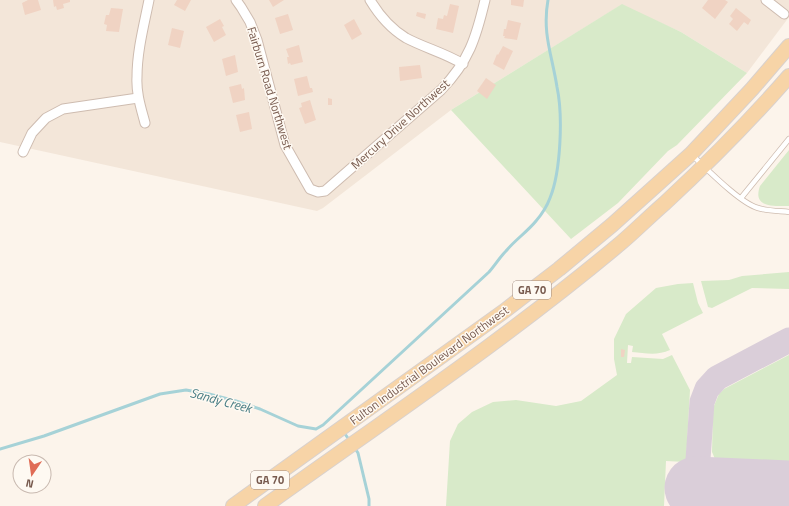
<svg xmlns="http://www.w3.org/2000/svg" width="789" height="506" font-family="'Titillium Web',sans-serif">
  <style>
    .residential { fill: #f3e6d9 }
    .green { fill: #d8eac9 }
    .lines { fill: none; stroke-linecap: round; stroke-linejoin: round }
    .stream { stroke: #a6d2d7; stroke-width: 3 }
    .taxiway { stroke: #daced9; stroke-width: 25 }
    .runway { stroke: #daced9; stroke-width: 63 }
    .building { fill: #f0d3c3 }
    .lane-casing { stroke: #cebcb0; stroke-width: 6 }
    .street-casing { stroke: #cebcb0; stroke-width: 11 }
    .primary-casing { stroke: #d9d1cd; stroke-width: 16 }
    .lane { stroke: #fff; stroke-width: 4.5 }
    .street { stroke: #fff; stroke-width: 9 }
    .primary { stroke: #f7d4a7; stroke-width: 14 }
    .labels { text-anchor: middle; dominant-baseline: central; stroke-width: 3; stroke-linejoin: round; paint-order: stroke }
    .shield { fill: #fef9f2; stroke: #a08a7f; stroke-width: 1 }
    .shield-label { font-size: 11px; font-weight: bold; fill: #775a4e }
    .street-label { font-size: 12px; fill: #775a4e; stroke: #fef9f2 }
    .water-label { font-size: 13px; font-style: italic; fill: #457b82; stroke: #fef9f2 }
  </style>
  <rect width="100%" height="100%" fill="#fcf4eb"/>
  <polygon class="residential" points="0,0 789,0 789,17 747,73 681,32 621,5 451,110 323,208 317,211 0,142"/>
  <g class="green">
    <polygon points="622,4 681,32 747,73 677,145 668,151 618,203 571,239 451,110"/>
    <path d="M 789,150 L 789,206 C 774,206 752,208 760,186 Z"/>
    <polygon points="789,272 789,289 752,288 712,308 708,307 701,281 729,280 742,276"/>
    <path d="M 693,283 L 698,303 L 703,313 L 662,334 L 670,350 C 657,356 645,353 632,352 L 633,346 L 628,345 L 627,363 L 631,363 L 632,357 L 663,359 L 672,355 L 690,390 L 686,462 L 666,461 L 664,506 L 446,506 L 450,441 L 458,424 L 472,412 L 493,402 L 516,400 L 556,406 L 581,401 L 617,375 L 614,359 L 614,339 L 626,314 L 656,288 L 678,284 Z"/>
    <polygon points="789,355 789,470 724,466 715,459 712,452 713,408 719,394 724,389"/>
  </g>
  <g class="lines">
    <g class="stream">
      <polyline points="341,433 345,434 350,441"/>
      <polyline points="354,447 358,453 369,499 369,506"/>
      <path d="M 0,449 L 44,436 L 160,394 L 186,390 L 209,394 L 236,401 L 260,409 L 298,426 L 316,429 L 323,425 L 489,272 C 495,265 500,257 506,251 C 515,240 527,232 536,221 C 542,214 547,206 550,198 C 561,171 563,115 557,87 C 552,55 542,33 548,0"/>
    </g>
    <polyline class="taxiway" points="696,488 702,402 707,389 717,378 789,340"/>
    <polyline class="runway" points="696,488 789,492"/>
  </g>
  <g class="building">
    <polygon points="28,0 38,0 41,10 25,15 22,3"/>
    <polygon points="53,0 70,0 70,2 63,4 64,8 57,10 56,6 54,7"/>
    <polygon points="177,0 191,0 185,11 174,5"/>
    <polygon points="269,0 284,0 273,7"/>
    <polygon points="511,0 524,0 523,7 511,5"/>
    <polygon points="708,0 725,0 728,2 715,19 702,8"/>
    <polygon points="450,4 459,6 453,33 436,29 438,18 443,19 444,15 447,16"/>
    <polygon points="111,8 123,9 119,32 106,31 107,25 104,24 106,15 109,15"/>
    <polygon points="736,8 751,20 748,25 744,22 737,31 729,24 733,19 730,16"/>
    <polygon points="417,12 426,14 425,19 416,16"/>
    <polygon points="288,14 293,30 280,34 275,18"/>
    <polygon points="220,19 224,26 222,27 226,35 214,42 206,27"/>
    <polygon points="354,19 362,34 352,40 344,25"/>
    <polygon points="508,20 521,23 517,40 504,38 505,36 503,36 504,29 506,29"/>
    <polygon points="172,28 184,31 180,48 168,45"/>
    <polygon points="299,45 303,62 291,65 290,63 288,64 287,57 289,57 286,49"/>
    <polygon points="503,46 513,51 504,70 493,64 497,54 498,55"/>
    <polygon points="235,55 238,72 226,76 222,59"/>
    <polygon points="420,65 422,78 400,81 399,67"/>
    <polygon points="307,76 310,88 312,88 313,92 298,96 294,79"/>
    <polygon points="486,78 496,85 487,99 477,91"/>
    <polygon points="241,84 242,89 244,88 245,100 233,103 229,87"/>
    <polygon points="328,98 332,99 332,105 328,105"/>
    <polygon points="310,100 316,120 305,124 299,108 302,107 301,103"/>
    <polygon points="249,112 252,129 240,132 236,115"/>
    <polygon points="621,349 625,350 624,357 621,357"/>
  </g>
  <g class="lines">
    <g class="lane-casing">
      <g id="lane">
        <path d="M 692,155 C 707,169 740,203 758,208 C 768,211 779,211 789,212"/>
        <polyline points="741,198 789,139"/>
      </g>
    </g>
    <g class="street-casing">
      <g id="street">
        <path d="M 236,0 L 241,7 L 250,22 L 257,40 L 285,145 L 310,189 L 318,192 L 325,191 L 441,90 C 469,61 476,38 485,0"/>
        <path d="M 370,0 C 379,15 391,29 406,38 C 425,48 445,53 463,64"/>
        <polyline points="766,0 784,14"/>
        <path d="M 145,123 C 141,108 136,93 137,77 C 137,51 144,25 149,0"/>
        <polyline points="23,152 32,133 46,118 63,109 138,98"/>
      </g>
    </g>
    <g class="primary-casing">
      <g id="primary">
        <polyline points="233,506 503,312 559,269 612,225 691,154 752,89 789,46"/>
        <path d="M 265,506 C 385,420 509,337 622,242 C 637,229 650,216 665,203 C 708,163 750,121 789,76"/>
      </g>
    </g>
    <use href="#lane" class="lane"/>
    <use href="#street" class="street"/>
    <use href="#primary" class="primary"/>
  </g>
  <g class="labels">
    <g class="shield">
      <rect x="513" y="281" width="38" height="18" rx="3"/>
      <rect x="251" y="471" width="38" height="18" rx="3"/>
    </g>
    <g class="shield-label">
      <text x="532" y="290">GA 70</text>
      <text x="270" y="480">GA 70</text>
    </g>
    <g class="street-label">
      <text transform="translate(270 88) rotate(73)">Fairburn Road Northwest</text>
      <text transform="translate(400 124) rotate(-42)">Mercury Drive Northwest</text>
      <text transform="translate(429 365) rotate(-36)">Fulton Industrial Boulevard Northwest</text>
    </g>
    <g class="water-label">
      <text transform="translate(221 400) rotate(15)">Sandy Creek</text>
    </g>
  </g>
  <g transform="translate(32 474) rotate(193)"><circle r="19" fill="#fef9f2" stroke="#c8b9b0"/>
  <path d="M0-3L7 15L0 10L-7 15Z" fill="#e06c56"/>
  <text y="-6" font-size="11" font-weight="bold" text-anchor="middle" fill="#775a4e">N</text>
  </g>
</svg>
